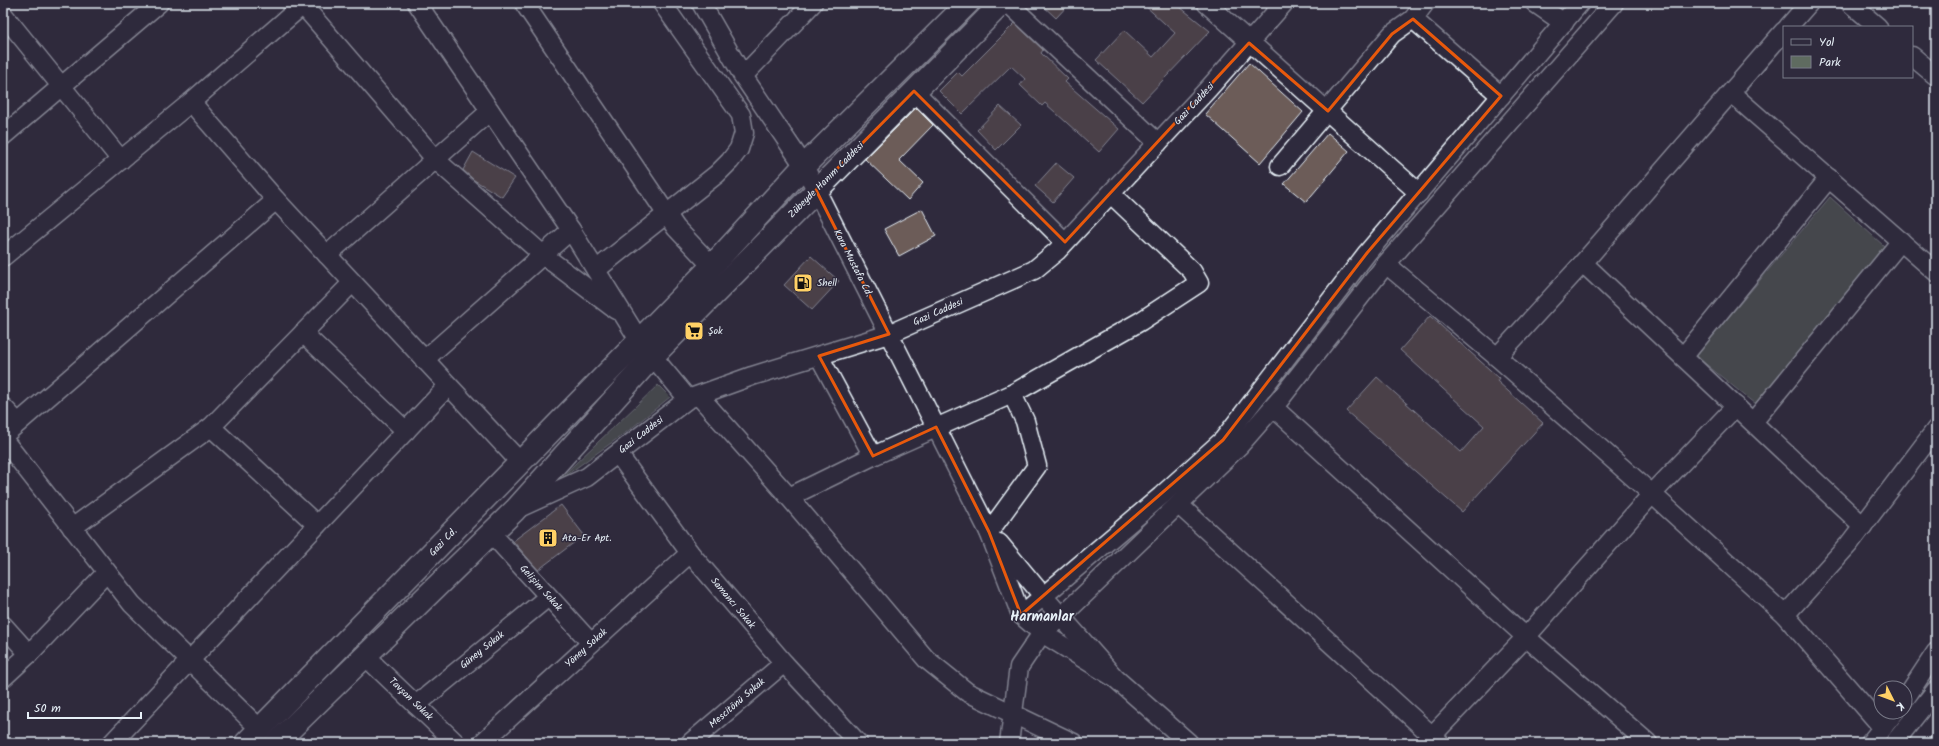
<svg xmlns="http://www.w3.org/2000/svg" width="1939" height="746" font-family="Kalam,sans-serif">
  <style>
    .green { fill: #5f6b60; stroke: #a4aeac }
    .building { fill: #6c5c59; stroke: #e8f1f8 }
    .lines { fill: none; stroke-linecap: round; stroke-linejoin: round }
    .minor-casing { stroke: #e8f1f8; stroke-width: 21 }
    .major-casing { stroke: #e8f1f8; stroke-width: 25 }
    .minor { stroke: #2f2a3d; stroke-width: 18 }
    .major { stroke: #2f2a3d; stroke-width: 22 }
    .marked { fill: none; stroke: #e8590c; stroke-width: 3; stroke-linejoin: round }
    .labels { text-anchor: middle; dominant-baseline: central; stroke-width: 3; stroke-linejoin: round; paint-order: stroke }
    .street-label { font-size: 10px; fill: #e8f1f8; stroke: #2f2a3d }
    .poi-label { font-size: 10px; fill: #e8f1f8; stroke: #2f2a3d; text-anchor: start }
    .district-label { font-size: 14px; font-weight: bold; fill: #e8f1f8; stroke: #2f2a3d }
  </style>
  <rect width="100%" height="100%" fill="#2f2a3d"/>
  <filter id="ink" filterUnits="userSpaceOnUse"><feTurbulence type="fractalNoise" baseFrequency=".025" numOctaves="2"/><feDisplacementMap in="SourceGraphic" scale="8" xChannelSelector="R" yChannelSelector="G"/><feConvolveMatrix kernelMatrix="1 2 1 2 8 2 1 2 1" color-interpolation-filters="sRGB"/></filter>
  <g filter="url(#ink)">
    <g class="green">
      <polygon points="1830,197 1884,246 1755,404 1696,356"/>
      <polygon points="658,385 670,397 628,431 555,483"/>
    </g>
    <g class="building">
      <polygon points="1040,3 1070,3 1056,18"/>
      <polygon points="1142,3 1175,3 1210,31 1142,102 1096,60 1124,30 1153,57 1175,33"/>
      <polygon points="1015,23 1043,50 1041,53 1068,79 1065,82 1119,129 1099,152 1045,103 1042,106 1020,85 1025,79 1011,66 962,114 939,91 958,72 962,76"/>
      <polygon points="1249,63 1303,112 1260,163 1205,114"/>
      <polygon points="1000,106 1021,125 996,150 977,130"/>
      <polygon points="916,108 933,125 899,160 923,183 908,200 865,159"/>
      <polygon points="1328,133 1349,151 1306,202 1284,184"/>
      <polygon points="473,152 515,178 502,197 474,180 463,170"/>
      <polygon points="1056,163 1074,178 1053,202 1035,186"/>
      <polygon points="922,209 936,236 899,256 884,229"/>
      <polygon points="811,256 839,281 812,310 784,285"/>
      <polygon points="1430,316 1499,378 1497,381 1543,423 1462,512 1346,411 1377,377 1461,452 1484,426 1400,350"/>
      <polygon points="561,505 584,535 538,570 513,541"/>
    </g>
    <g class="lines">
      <g class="minor-casing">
        <g id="minor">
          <polyline points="301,3 436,160 543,255 616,310"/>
          <polyline points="417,3 571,230 639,340 688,399"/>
          <polyline points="524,3 676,228 712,266"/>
          <polyline points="701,3 743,76 804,166 989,532 1021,615 1042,633 1115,678"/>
          <polyline points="1008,3 1158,143"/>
          <polyline points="1206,3 1419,193"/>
          <polyline points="1535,3 1564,23"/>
          <polyline points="1850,3 1878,27"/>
          <polyline points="3,14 121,160"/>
          <polyline points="1413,19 1501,96"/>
          <polyline points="1788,27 1809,3"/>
          <polyline points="1912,56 1936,76"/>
          <polyline points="743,76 813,3"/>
          <polyline points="914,91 1065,242"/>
          <polyline points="1731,93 1936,272"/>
          <polyline points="191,102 276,200 520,462"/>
          <polyline points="3,136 159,3"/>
          <polyline points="1280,166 1392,34 1413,19 1425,3"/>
          <polyline points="327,255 490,111"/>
          <polyline points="3,257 191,102 305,3"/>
          <polyline points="1583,263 1863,526"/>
          <polyline points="1386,264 1497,357 1652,494 1785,615 1883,728"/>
          <polyline points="596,270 717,174 730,161 739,149 744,133 741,115 662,3"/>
          <polyline points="303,333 406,431"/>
          <polyline points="819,356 873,456"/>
          <polyline points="1497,357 1583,263 1784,31"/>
          <polyline points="1683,357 1829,178"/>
          <polyline points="424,360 571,230"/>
          <polyline points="699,396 789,497 926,659 967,692 1074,743"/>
          <polyline points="3,407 18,423"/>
          <polyline points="1273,407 1526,637 1648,743"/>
          <polyline points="1753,422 1901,241"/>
          <polyline points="211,427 317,525"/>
          <polyline points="3,436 276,200"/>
          <polyline points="3,439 132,604 260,729"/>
          <polyline points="618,454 690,553 784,663 858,743"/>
          <polyline points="789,497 873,456 1012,394 1141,321 1199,283 1192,271 1111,194"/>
          <polyline points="1179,505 1440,743"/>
          <polyline points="519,508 587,477 688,399 752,376 889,334 1034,270 1057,251 1209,88 1284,3"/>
          <polyline points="72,528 211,427 352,283"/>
          <polyline points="989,532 1037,466 1025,421 1012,394"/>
          <polyline points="491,533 591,643"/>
          <polyline points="999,543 1043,596 1115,678 1189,743"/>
          <polyline points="1021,615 1161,496 1223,440 1367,253 1580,3"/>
          <polyline points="1785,615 1849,544 1936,429"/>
          <polyline points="3,625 29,654 107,572"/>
          <polyline points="365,656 456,743"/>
          <polyline points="3,678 29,654"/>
          <polyline points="1905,699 1936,652"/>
          <polyline points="416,705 548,597"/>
          <polyline points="112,743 448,386"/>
          <polyline points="482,743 690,553"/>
          <polyline points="690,743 784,663"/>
          <polyline points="1009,743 1019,667 1042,633 1061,617 1239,446 1281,398 1386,264 1614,3"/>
          <polyline points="1425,743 1526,637 1652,494 1736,406"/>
          <polyline points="1870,743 1895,712"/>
          <polyline points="1894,743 1936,690"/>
        </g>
      </g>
      <g class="major-casing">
        <g id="major">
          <polyline points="246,743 712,266 804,166 968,3"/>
          <polyline points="276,743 515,510 652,357 1002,3"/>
        </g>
      </g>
      <use href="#minor" class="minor"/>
      <use href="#major" class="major"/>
    </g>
  </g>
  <path d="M0 0H1939V746H0ZM 1413,19 L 1501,96 L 1367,253 L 1223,440 L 1021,615 L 989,532 L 936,427 L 873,456 L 819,356 L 889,334 L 816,190 L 914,91 L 1065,242 L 1249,43 L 1328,111 L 1392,34 Z" fill="#2f2a3d" fill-opacity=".55" fill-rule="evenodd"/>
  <path class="marked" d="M 1413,19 L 1501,96 L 1367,253 L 1223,440 L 1021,615 L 989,532 L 936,427 L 873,456 L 819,356 L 889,334 L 816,190 L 914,91 L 1065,242 L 1249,43 L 1328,111 L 1392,34 Z"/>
  <defs>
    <g id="fuel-square" transform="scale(1)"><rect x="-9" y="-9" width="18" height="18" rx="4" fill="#ffd166" stroke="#2f2a3d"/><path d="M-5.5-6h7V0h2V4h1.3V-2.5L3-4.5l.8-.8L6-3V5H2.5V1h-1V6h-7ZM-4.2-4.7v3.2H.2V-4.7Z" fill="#111"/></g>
    <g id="supermarket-square" transform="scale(1)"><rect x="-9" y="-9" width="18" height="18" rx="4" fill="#ffd166" stroke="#2f2a3d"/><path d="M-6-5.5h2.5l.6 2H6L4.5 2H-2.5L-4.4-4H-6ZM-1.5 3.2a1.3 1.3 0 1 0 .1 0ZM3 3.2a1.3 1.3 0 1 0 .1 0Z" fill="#111"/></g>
    <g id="building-square" transform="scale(1)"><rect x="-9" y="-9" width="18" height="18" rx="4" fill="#ffd166" stroke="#2f2a3d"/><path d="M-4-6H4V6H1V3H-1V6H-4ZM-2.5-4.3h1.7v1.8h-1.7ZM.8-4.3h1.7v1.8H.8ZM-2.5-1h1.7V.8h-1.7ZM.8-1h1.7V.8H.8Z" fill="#111"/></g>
  </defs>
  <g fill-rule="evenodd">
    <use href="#fuel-square" x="803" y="283"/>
    <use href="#supermarket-square" x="694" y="331"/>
    <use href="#building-square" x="548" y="538"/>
  </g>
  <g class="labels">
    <g class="street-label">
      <text transform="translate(1194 104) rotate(-47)">Gazi Caddesi</text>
      <text transform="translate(826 180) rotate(-45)">Zübeyde Hanım Caddesi</text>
      <text transform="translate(853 263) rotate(63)">Kara Mustafa Cd.</text>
      <text transform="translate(938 312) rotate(-24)">Gazi Caddesi</text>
      <text transform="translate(641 435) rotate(-38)">Gazi Caddesi</text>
      <text transform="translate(443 542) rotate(-46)">Gazi Cd.</text>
      <text transform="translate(541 588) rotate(48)">Gelişim Sokak</text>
      <text transform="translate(733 603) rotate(50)">Samancı Sokak</text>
      <text transform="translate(586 648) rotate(-42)">Yöney Sokak</text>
      <text transform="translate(482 650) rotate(-39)">Güney Sokak</text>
      <text transform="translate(411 699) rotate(44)">Tavşan Sokak</text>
      <text transform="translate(737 703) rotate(-41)">Mescitönü Sokak</text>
    </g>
    <g class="poi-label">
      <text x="817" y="283">Shell</text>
      <text x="708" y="331">Şok</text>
      <text x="562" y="538">Ata-Er Apt.</text>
    </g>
    <g class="district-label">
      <text x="1042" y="617">Harmanlar</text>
    </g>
  </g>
  <rect width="1939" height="746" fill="none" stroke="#2f2a3d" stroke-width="16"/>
  <rect x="8" y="8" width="1923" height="730" fill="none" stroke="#e8f1f8" stroke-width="1.5" filter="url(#ink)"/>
  <rect x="1783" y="26" width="130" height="52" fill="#2f2a3d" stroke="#797a88"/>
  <rect x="1791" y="39" width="20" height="6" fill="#2f2a3d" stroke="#797a88"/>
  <text x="1819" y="46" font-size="12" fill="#e8f1f8">Yol</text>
  <rect x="1791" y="56" width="20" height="12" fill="#5f6b60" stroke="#797a88"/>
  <text x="1819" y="66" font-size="12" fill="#e8f1f8">Park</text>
  <g transform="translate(1893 700) rotate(132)"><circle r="19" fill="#2f2a3d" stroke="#797a88"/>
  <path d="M0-3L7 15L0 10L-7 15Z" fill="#ffd166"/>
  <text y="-6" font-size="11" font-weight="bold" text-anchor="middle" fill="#e8f1f8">K</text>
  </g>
  <path d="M28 712v6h113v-6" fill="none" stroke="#e8f1f8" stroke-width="2"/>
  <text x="34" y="712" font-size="12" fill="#e8f1f8" stroke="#2f2a3d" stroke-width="3" paint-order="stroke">50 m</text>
</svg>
